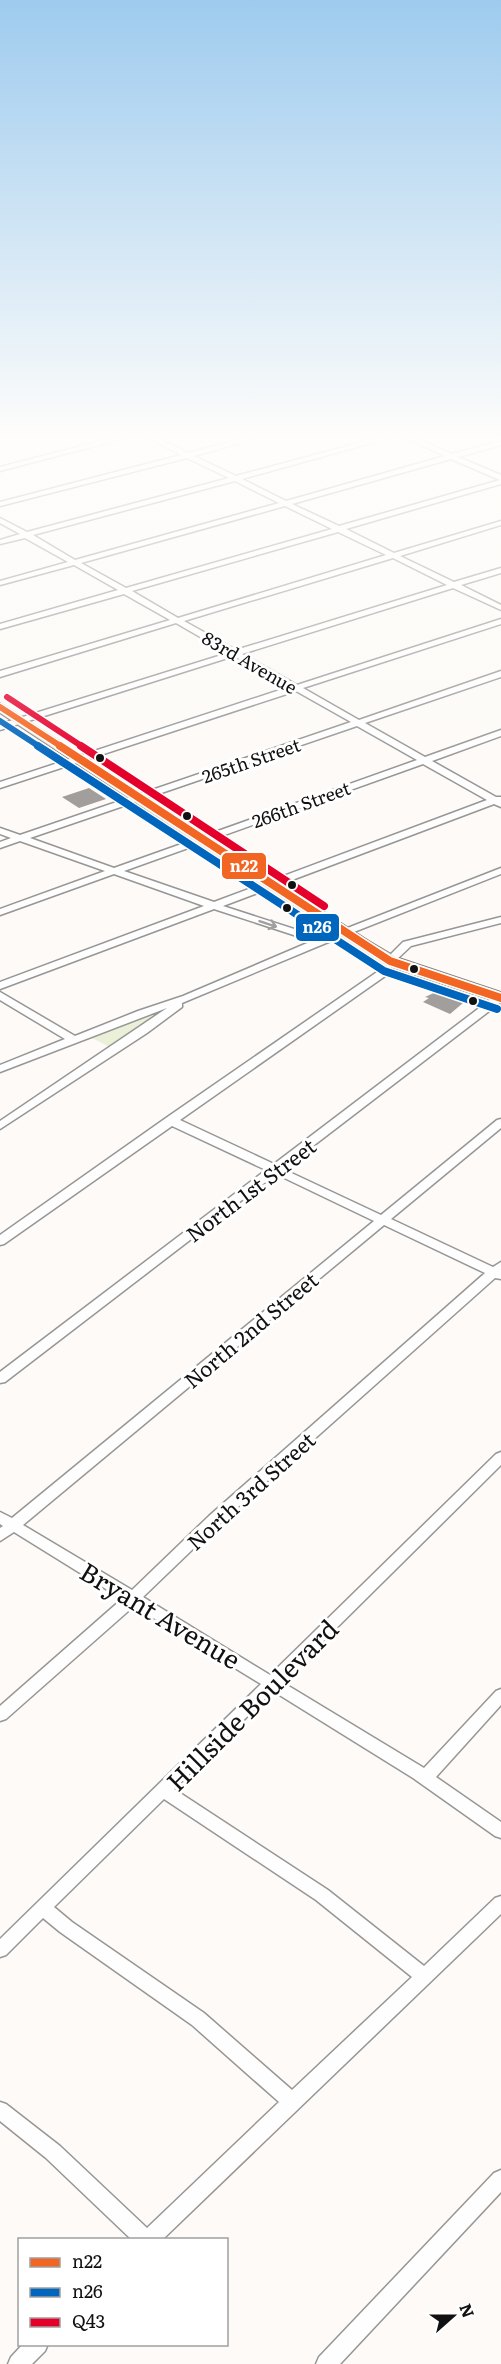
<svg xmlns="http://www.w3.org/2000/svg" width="501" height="2364" font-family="Literata,serif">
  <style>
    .green { fill: #eaf1d8 }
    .building { fill: #a19e9c }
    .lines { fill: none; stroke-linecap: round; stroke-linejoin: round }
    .street-casing { stroke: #979695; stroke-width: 3 }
    .primary-casing { stroke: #858382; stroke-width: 2 }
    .street { fill: #fffefe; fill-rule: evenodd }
    .primary { fill: #ede6dc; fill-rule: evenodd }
    .bus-1-far1-casing { stroke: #fff; stroke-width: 9 }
    .bus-1-casing { stroke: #fff; stroke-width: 11 }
    .bus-2-far1-casing { stroke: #fff; stroke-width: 9 }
    .bus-2-casing { stroke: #fff; stroke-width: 11 }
    .bus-3-far1-casing { stroke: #fff; stroke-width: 9 }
    .bus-3-casing { stroke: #fff; stroke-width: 11 }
    .bus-1-far1 { stroke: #f26522; stroke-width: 6 }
    .bus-1 { stroke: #f26522; stroke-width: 8 }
    .bus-2-far1 { stroke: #0065bd; stroke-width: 6 }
    .bus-2 { stroke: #0065bd; stroke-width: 8 }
    .bus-3-far1 { stroke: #e4002b; stroke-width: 6 }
    .bus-3 { stroke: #e4002b; stroke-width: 8 }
    .oneway { stroke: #a09f9f }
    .bus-dot { fill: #111; stroke: #fff; stroke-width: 2 }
    .labels { text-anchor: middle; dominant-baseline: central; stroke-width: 6; stroke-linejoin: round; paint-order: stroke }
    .far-street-label { font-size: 18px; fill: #111; stroke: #fff }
    .street-label { font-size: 21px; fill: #111; stroke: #fff }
    .near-street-label { font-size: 26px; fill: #111; stroke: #fff }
    .line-badge { stroke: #fff; stroke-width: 2 }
    .badge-label { font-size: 16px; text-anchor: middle; font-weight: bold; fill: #fff }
  </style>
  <rect width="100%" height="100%" fill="#fdfaf7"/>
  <polygon class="green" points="167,1008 114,1049 88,1036"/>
  <g class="building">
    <polygon points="89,788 106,799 79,808 62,797"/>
    <polygon points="436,992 460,999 458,1001 463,1003 450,1014 423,1002 429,998 425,997"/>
  </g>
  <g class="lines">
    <g class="street-casing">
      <g id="street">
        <polygon points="116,437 129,437 0,471 0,467"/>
        <path d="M 147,437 L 156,437 L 188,453 L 249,437 L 261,437 L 194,456 L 236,476 L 381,437 L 393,437 L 242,479 L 286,501 L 445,456 L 403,437 L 413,437 L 452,454 L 501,441 L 501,445 L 458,457 L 501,475 L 501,484 L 346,529 L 394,553 L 501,521 L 501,525 L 400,556 L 454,582 L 501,568 L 501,573 L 461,585 L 501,605 L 501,610 L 453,588 L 242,654 L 297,685 L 501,619 L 501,624 L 303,688 L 359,720 L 501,671 L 501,677 L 365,723 L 425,757 L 501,730 L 501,736 L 432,761 L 496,797 L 501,797 L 501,807 L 494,804 L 223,906 L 322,938 L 501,868 L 501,874 L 326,943 L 182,1003 L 182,1007 L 147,1033 L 0,1129 L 0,1121 L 167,1008 L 0,1072 L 0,1065 L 65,1039 L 0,1000 L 0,992 L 75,1036 L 138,1011 L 183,996 L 312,941 L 214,909 L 0,989 L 0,982 L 204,906 L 114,874 L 0,915 L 0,909 L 105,871 L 20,841 L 0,848 L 0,842 L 11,838 L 0,834 L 0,828 L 20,835 L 351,722 L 296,691 L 0,788 L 0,782 L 289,687 L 234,656 L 0,730 L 0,724 L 228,653 L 176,623 L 0,677 L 0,671 L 170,620 L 124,594 L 0,629 L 0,624 L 118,590 L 74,565 L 0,585 L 0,581 L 68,562 L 25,538 L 0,544 L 0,540 L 20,534 L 0,523 L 0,518 L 27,532 L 229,478 L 187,458 L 0,506 L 0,502 L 181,455 ZM 451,459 L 500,480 L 339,526 L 292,504 ZM 235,481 L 279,503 L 75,560 L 33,535 ZM 285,506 L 332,529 L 126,588 L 81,563 ZM 338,532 L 386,555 L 178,618 L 132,591 ZM 393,558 L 447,585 L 236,650 L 184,621 ZM 357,726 L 417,760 L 114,868 L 30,838 ZM 423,764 L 487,800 L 214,902 L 124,871 Z"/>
        <path d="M 501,917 L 501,923 L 411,946 L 394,962 L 388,974 L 180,1120 L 274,1164 L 495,996 L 501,995 L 501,1002 L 283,1169 L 381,1215 L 497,1120 L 501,1119 L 501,1128 L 391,1219 L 493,1267 L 501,1262 L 501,1279 L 495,1278 L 219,1524 L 143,1597 L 270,1675 L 496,1454 L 501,1452 L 501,1465 L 282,1682 L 424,1768 L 496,1691 L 501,1689 L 501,1705 L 436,1777 L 501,1822 L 501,1838 L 495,1836 L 413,1778 L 273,1691 L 174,1789 L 328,1890 L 424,1966 L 495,1898 L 501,1896 L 501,1914 L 162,2240 L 132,2240 L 46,2158 L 0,2121 L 0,2102 L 6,2104 L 60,2146 L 147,2228 L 279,2102 L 192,2025 L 60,1932 L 43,1918 L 6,1955 L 0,1957 L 0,1939 L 261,1684 L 134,1606 L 6,1719 L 0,1721 L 0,1706 L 122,1599 L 14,1532 L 0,1541 L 0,1528 L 3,1526 L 0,1524 L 0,1512 L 12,1518 L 374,1221 L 276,1174 L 5,1382 L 0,1383 L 0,1372 L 266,1170 L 172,1126 L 4,1244 L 0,1245 L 0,1235 L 166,1118 L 380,970 L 386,959 L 403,942 ZM 384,1225 L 485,1273 L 209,1516 L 132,1590 L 23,1525 ZM 164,1799 L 316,1900 L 412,1977 L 292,2090 L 204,2013 L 72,1922 L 54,1907 Z"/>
        <polygon points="501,2170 501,2192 340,2364 316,2364 319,2357 494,2173"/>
        <polygon points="23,2344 48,2344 45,2351 32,2364 8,2364 11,2357"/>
      </g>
    </g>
    <g class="primary-casing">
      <polygon id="primary" points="0,703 369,941 396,957 501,992 501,1003 384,965 357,949 0,713"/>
    </g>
    <use href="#street" class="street"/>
    <use href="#primary" class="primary"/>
    <g class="bus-1-far1-casing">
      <polyline id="bus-1-far1" points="0,707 62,747"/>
    </g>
    <g class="bus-1-casing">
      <polyline id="bus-1" points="60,746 390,961 501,998"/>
    </g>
    <g class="bus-2-far1-casing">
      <polyline id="bus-2-far1" points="0,721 40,747"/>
    </g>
    <g class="bus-2-casing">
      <polyline id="bus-2" points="38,746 384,971 497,1009"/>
    </g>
    <g class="bus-3-far1-casing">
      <polyline id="bus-3-far1" points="7,697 83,747"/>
    </g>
    <g class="bus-3-casing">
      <polyline id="bus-3" points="81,746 324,906"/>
    </g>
    <use href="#bus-1-far1" class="bus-1-far1"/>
    <use href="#bus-1" class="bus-1"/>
    <use href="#bus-2-far1" class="bus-2-far1"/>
    <use href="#bus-2" class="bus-2"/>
    <use href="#bus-3-far1" class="bus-3-far1"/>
    <use href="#bus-3" class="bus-3"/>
  </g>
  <defs><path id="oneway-shaft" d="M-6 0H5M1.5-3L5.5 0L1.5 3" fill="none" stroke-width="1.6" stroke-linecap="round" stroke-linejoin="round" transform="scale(1.5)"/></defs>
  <use class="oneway" href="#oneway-shaft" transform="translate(268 924) rotate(18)"/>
  <linearGradient id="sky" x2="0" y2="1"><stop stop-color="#9ecbee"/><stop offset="0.57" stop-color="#fefdfb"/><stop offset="1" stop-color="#fefdfb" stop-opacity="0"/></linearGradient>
  <rect width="501" height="768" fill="url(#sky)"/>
  <g class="bus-dot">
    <circle cx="100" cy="758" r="5"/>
    <circle cx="187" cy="816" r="5"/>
    <circle cx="292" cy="885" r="5"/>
    <circle cx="287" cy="908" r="5"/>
    <circle cx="414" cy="969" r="5"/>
    <circle cx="473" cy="1001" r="5"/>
  </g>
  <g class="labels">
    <g class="far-street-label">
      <text transform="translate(250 662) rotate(30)">83rd Avenue</text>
      <text transform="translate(251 760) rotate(-19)">265th Street</text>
      <text transform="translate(301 804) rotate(-20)">266th Street</text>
    </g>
    <g class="street-label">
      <text transform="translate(250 1189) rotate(-37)">North 1st Street</text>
      <text transform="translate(250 1329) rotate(-40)">North 2nd Street</text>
      <text transform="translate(250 1490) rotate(-42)">North 3rd Street</text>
    </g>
    <g class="near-street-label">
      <text transform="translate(161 1614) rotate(31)">Bryant Avenue</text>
      <text transform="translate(251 1704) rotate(-45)">Hillside Boulevard</text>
    </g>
  </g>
  <g class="line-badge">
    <rect x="221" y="852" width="46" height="28" rx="6" fill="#f26522"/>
    <rect x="295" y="913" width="45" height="29" rx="6" fill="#0065bd"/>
  </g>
  <g class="badge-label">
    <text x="244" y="872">n22</text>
    <text x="317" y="933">n26</text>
  </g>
  <rect x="18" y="2238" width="210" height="108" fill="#ffffff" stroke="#a0a0a0" stroke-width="1.5"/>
  <rect x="30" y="2258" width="30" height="9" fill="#f26522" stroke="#a0a0a0" stroke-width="1.5"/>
  <text x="72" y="2268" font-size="18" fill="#111111">n22</text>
  <rect x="30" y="2288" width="30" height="9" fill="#0065bd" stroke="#a0a0a0" stroke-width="1.5"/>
  <text x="72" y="2298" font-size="18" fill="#111111">n26</text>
  <rect x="30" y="2318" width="30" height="9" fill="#e4002b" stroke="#a0a0a0" stroke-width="1.5"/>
  <text x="72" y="2328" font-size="18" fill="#111111">Q43</text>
  <g transform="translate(453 2316) rotate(69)" stroke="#ffffff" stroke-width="4.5" paint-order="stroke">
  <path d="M0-4.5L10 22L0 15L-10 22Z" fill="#111111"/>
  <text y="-9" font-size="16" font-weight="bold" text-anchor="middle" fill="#111111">N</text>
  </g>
</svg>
